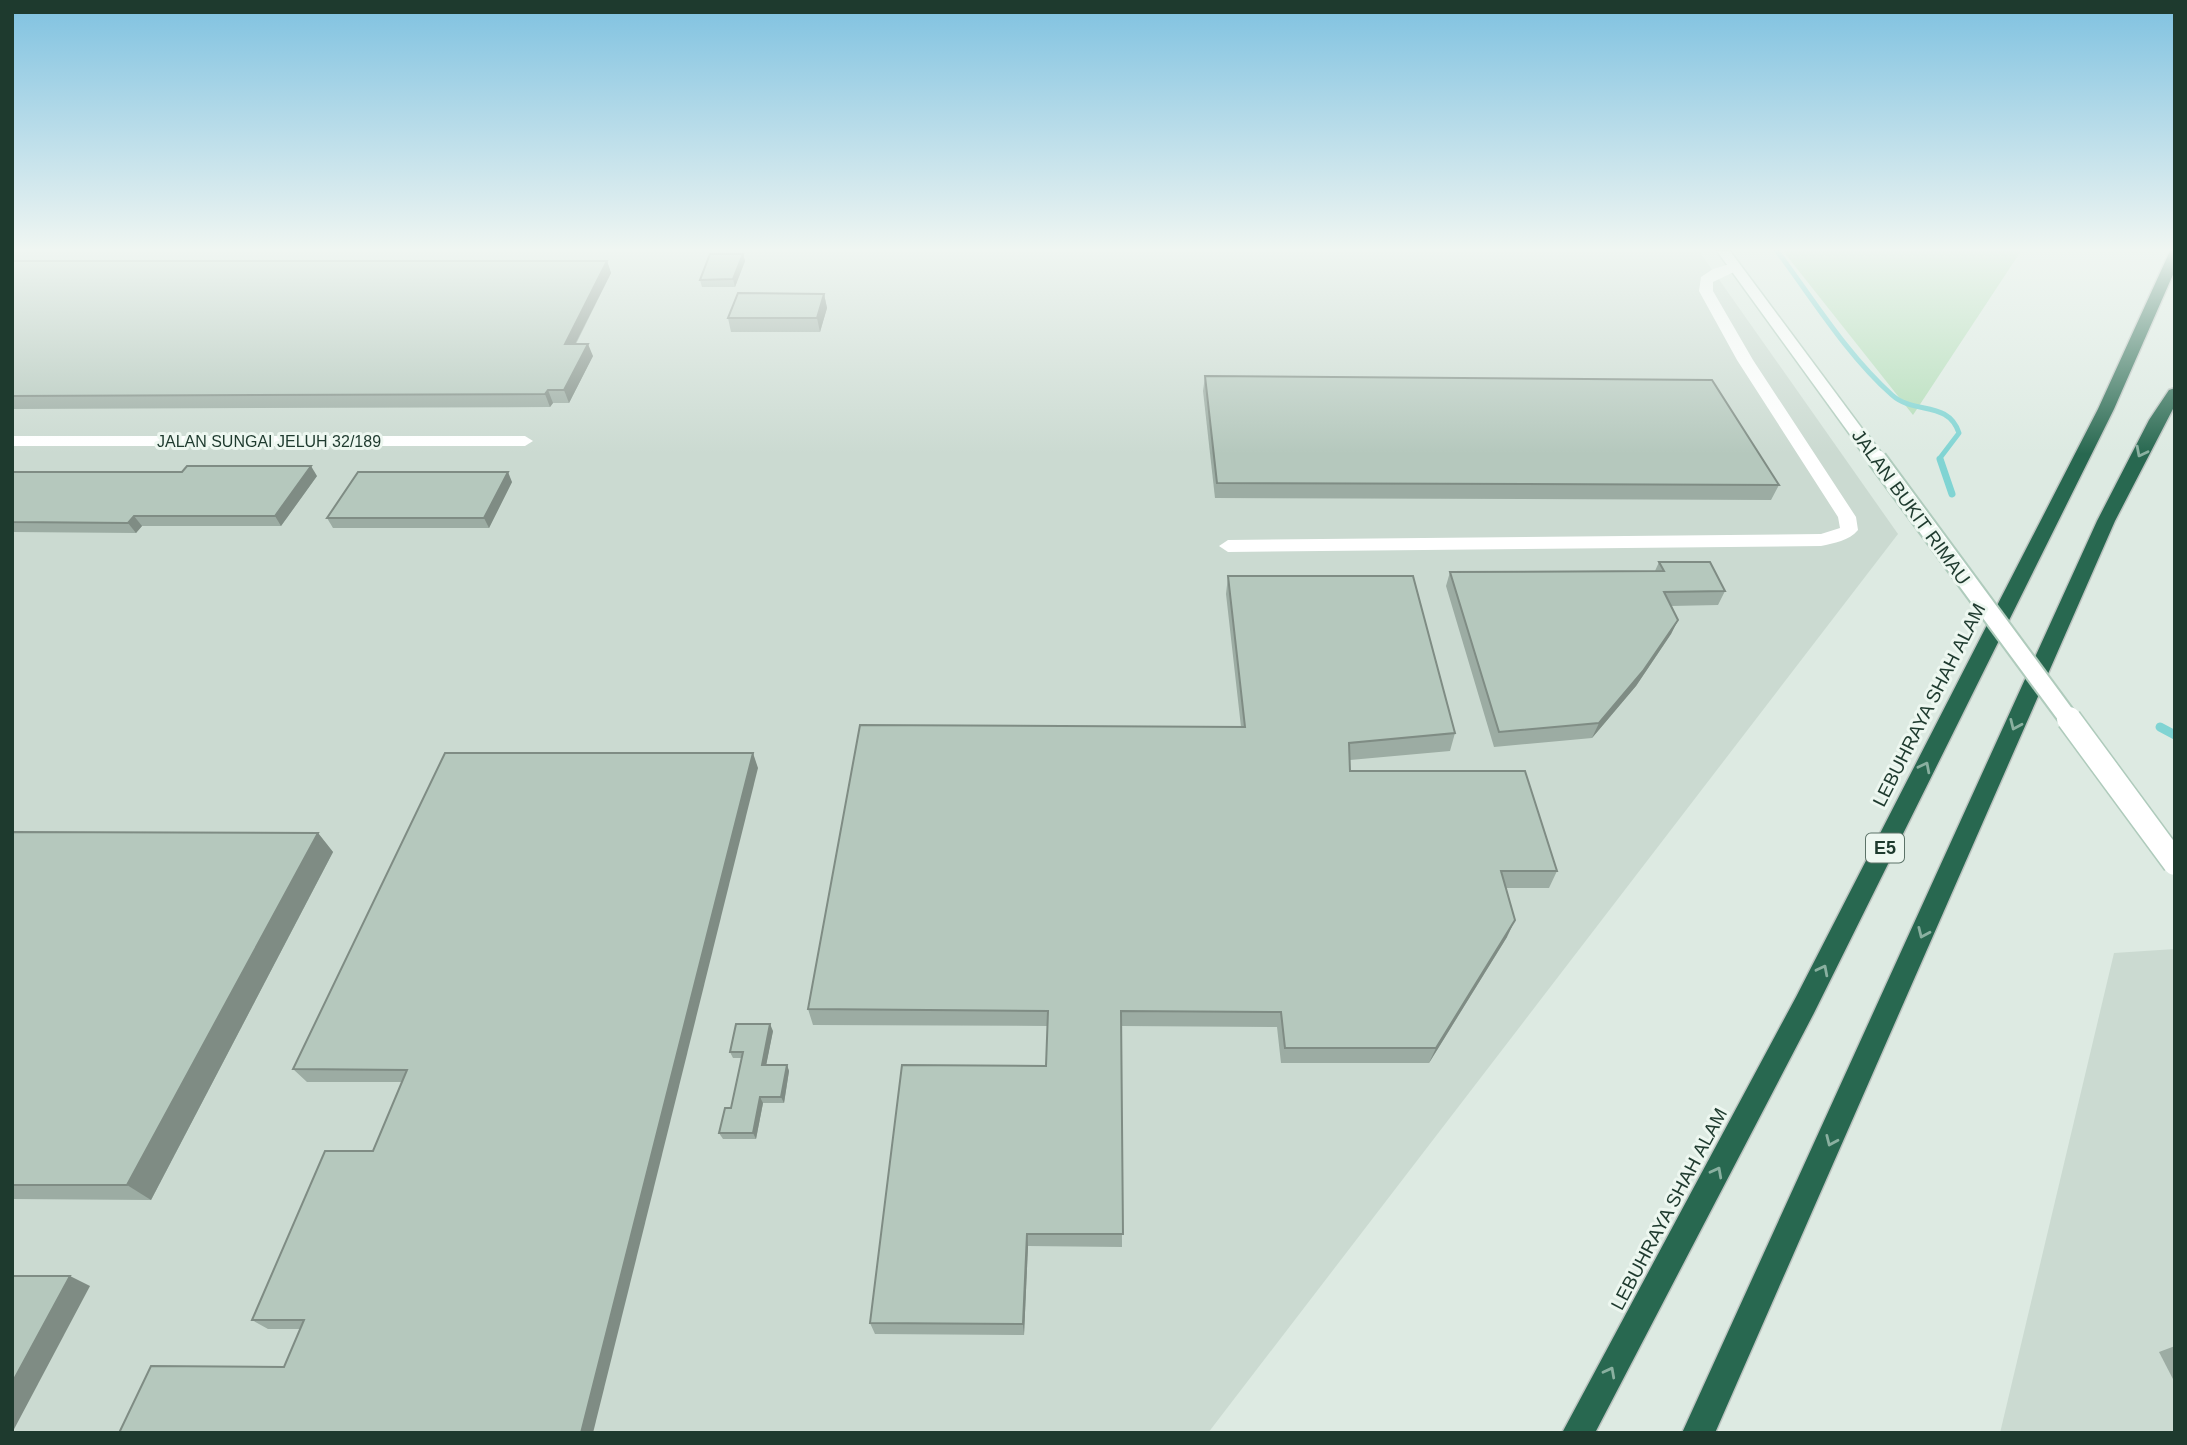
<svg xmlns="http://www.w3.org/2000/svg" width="2187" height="1445" font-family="Helvetica,sans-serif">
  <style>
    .built { fill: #cbdad1 }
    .green { fill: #b3ddb8 }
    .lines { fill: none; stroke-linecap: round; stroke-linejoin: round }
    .stream-far2 { stroke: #80d4d3; stroke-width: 5 }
    .stream-far1 { stroke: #80d4d3; stroke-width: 7 }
    .stream { stroke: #80d4d3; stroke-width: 9 }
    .secondary-casing { stroke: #afcbbc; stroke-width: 3 }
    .highway-casing { stroke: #bcc4c0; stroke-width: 3 }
    .street { fill: #fff; fill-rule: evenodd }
    .secondary { fill: #fff; fill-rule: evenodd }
    .highway { fill: #286850; fill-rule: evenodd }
    .secondary-bridge-far2-casing { stroke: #afcbbc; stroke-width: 18; stroke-linecap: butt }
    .secondary-bridge-far1-casing { stroke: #afcbbc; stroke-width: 22; stroke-linecap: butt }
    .secondary-bridge-casing { stroke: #afcbbc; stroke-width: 27; stroke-linecap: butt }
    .secondary-bridge-far2 { stroke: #fff; stroke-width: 15 }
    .secondary-bridge-far1 { stroke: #fff; stroke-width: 18 }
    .secondary-bridge { stroke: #fff; stroke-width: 24 }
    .wall { fill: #9caca3 }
    .shaded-wall { fill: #7f8c84 }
    .building { fill: #b5c8bd; stroke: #7f8c84; stroke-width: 2 }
    .oneway { stroke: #8ab0a0 }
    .labels { text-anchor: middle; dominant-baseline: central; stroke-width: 6; stroke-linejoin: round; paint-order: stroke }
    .far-street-label { font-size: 16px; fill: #1e3a2e; stroke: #edf7f0 }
    .shield { fill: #edf7f0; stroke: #5c7368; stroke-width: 2 }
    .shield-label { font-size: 18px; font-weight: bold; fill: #1e3a2e }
    .street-label { font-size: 19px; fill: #1e3a2e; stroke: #edf7f0 }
  </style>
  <rect width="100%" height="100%" fill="#ddeae2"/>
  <g class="built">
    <polygon points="12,251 1699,251 1898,534 1208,1433 12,1433"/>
    <polygon points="2175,949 2175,1433 2000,1433 2114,953"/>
  </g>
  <polygon class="green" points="1783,251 2021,251 1913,415"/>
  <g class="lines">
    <path class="stream-far2" d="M 1777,251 C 1813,299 1847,355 1892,395 C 1914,415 1948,400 1959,433 L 1940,458 L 1941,461"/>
    <polyline class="stream-far1" points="1940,459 1952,494"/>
    <polyline class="stream" points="2160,727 2175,735"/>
    <g class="secondary-casing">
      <polygon id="secondary" points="1717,251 1730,251 1866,434 1868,437 1866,440 1854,440"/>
    </g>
    <g class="highway-casing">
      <g id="highway">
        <polygon points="2170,251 2175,251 2175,270 2114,409 1814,1013 1595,1433 1562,1433 1796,997 2098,409"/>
        <polygon points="2175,388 2175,405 2115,521 1715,1433 1682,1433 2097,521 2149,420 2169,390"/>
      </g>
    </g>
    <g class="street">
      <path d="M 1733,263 L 1738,264 L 1738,270 L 1713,282 L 1713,291 L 1753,360 L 1856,517 L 1858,530 C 1849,541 1834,543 1821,546 L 1228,552 L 1219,546 L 1228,540 L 1821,534 L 1840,528 L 1838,517 L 1737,360 L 1699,291 L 1701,277 L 1713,269 Z"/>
      <polygon points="12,436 525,436 533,441 525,446 12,446"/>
    </g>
    <use href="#secondary" class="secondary"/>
    <use href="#highway" class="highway"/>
    <g class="secondary-bridge-far2-casing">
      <polyline id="secondary-bridge-far2" points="1860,437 1878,461"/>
    </g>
    <g class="secondary-bridge-far1-casing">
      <polyline id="secondary-bridge-far1" points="1877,459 2070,721"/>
    </g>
    <g class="secondary-bridge-casing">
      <polyline id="secondary-bridge" points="2069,719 2175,863"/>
    </g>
    <use href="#secondary-bridge-far2" class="secondary-bridge-far2"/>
    <use href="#secondary-bridge-far1" class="secondary-bridge-far1"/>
    <use href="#secondary-bridge" class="secondary-bridge"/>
  </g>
  <g class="wall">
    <polygon points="743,254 745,261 735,287 702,287 700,280"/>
    <polygon points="12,261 607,261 611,273 576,344 593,356 569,403 553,403 550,407 12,409"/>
    <polygon points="824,294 827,308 820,332 731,332 728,318"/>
    <polygon points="1205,376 1779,485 1771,500 1215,498 1203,391"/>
    <polygon points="12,472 317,476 281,526 142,526 136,533 12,532"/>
    <polygon points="512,482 489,528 333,528 327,518"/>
    <polygon points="1659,562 1725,591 1718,605 1671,606 1678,620 1671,634 1636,686 1592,738 1494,747 1446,586 1450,572 1655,571"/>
    <polygon points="1228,576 1455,733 1450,751 1350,760 1350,771 1557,871 1549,888 1505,888 1507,937 1429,1063 1281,1063 1277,1027 1121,1026 1122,1247 1028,1246 1024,1335 875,1334 870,1323 1046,1066 1048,1026 813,1025 808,1009 1241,727 1226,594"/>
    <polygon points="758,768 284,1367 300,1329 268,1329 252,1320 373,1151 402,1082 307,1082 293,1069"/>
    <polygon points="12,832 318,833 333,852 151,1200 12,1199"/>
    <polygon points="773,1031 766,1065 787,1065 789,1071 784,1103 763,1103 756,1139 723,1139 719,1133 731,1108 742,1058 733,1058 730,1052"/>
    <polygon points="2175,1346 2175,1383 2159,1352"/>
  </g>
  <g class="shaded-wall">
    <polygon points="743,254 745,261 735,287 733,279"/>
    <polygon points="607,261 611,273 569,356 565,344"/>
    <polygon points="824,294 827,308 820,332 817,318"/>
    <polygon points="588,344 593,356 569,403 564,390"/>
    <polygon points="548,390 553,403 550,407 545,394"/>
    <polygon points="311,466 317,476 281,526 275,516"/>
    <polygon points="508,472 512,482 489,528 484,518"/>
    <polygon points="134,516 142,526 136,533 128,523"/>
    <polygon points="1678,620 1671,634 1636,686 1592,738 1599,723"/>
    <polygon points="753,753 758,768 593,1433 581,1433"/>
    <polygon points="318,833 333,852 151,1200 127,1185"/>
    <polygon points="1515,920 1507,937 1429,1063 1436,1048"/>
    <polygon points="770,1024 773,1031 765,1071 762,1065"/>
    <polygon points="787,1065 789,1071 784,1103 781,1097"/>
    <polygon points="760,1097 763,1103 756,1139 753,1133"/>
    <polygon points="1027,1234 1028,1246 1024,1335 1023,1324"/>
    <polygon points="70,1276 90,1286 12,1433 12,1383"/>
  </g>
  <g class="building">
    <polygon points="710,254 743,254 733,279 700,280"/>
    <polygon points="12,261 607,261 565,344 588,344 564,390 548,390 545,394 12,396"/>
    <polygon points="738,293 824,294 817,318 728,318"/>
    <polygon points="1205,376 1712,380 1779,485 1217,483"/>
    <polygon points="187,466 311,466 275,516 134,516 128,523 12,522 12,472 182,472"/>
    <polygon points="358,472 508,472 484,518 327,518"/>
    <polygon points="1659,562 1710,562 1725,591 1664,592 1678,620 1643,671 1599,723 1499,732 1450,572 1664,571"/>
    <polygon points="1228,576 1413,576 1455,733 1349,743 1350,771 1525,771 1557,871 1501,871 1515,920 1436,1048 1285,1048 1281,1012 1121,1011 1123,1234 1027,1234 1023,1324 870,1323 902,1065 1046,1066 1048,1011 808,1009 860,725 1245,727"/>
    <polygon points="445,753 753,753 581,1433 119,1433 151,1366 284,1367 304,1320 252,1320 325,1151 373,1151 407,1070 293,1069"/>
    <polygon points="12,832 318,833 127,1185 12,1185"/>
    <polygon points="736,1024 770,1024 762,1065 787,1065 781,1097 760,1097 753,1133 719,1133 725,1108 731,1108 743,1052 730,1052"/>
    <polygon points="12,1276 70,1276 12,1383"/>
  </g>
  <defs><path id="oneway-chevron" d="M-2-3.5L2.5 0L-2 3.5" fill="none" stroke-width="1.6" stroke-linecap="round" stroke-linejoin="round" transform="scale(1.75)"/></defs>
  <g class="oneway">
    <use href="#oneway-chevron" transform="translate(2141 452) rotate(117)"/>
    <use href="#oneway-chevron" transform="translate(2015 725) rotate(114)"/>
    <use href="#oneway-chevron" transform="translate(1925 767) rotate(-63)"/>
    <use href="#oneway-chevron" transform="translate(1923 933) rotate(114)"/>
    <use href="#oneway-chevron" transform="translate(1823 970) rotate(-63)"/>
    <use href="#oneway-chevron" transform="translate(1831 1141) rotate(114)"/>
    <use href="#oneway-chevron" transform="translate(1717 1172) rotate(-62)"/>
    <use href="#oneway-chevron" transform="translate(1610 1372) rotate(-62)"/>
  </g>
  <linearGradient id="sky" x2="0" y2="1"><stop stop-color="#7ec1e0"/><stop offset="0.55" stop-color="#f0f6f2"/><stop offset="1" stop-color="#f0f6f2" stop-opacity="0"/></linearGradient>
  <rect width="2187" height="454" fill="url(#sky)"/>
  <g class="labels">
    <g class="far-street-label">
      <text x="269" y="441">JALAN SUNGAI JELUH 32/189</text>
    </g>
    <rect class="shield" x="1866" y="833.5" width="38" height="29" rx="5"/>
    <g class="shield-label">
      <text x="1885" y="848">E5</text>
    </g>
    <g class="street-label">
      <text transform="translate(1911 507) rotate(54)">JALAN BUKIT RIMAU</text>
      <text transform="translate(1929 705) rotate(-63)">LEBUHRAYA SHAH ALAM</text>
      <text transform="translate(1669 1209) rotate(-62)">LEBUHRAYA SHAH ALAM</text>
    </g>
  </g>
  <rect width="2187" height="1445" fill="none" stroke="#1e3a2e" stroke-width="28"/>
</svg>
